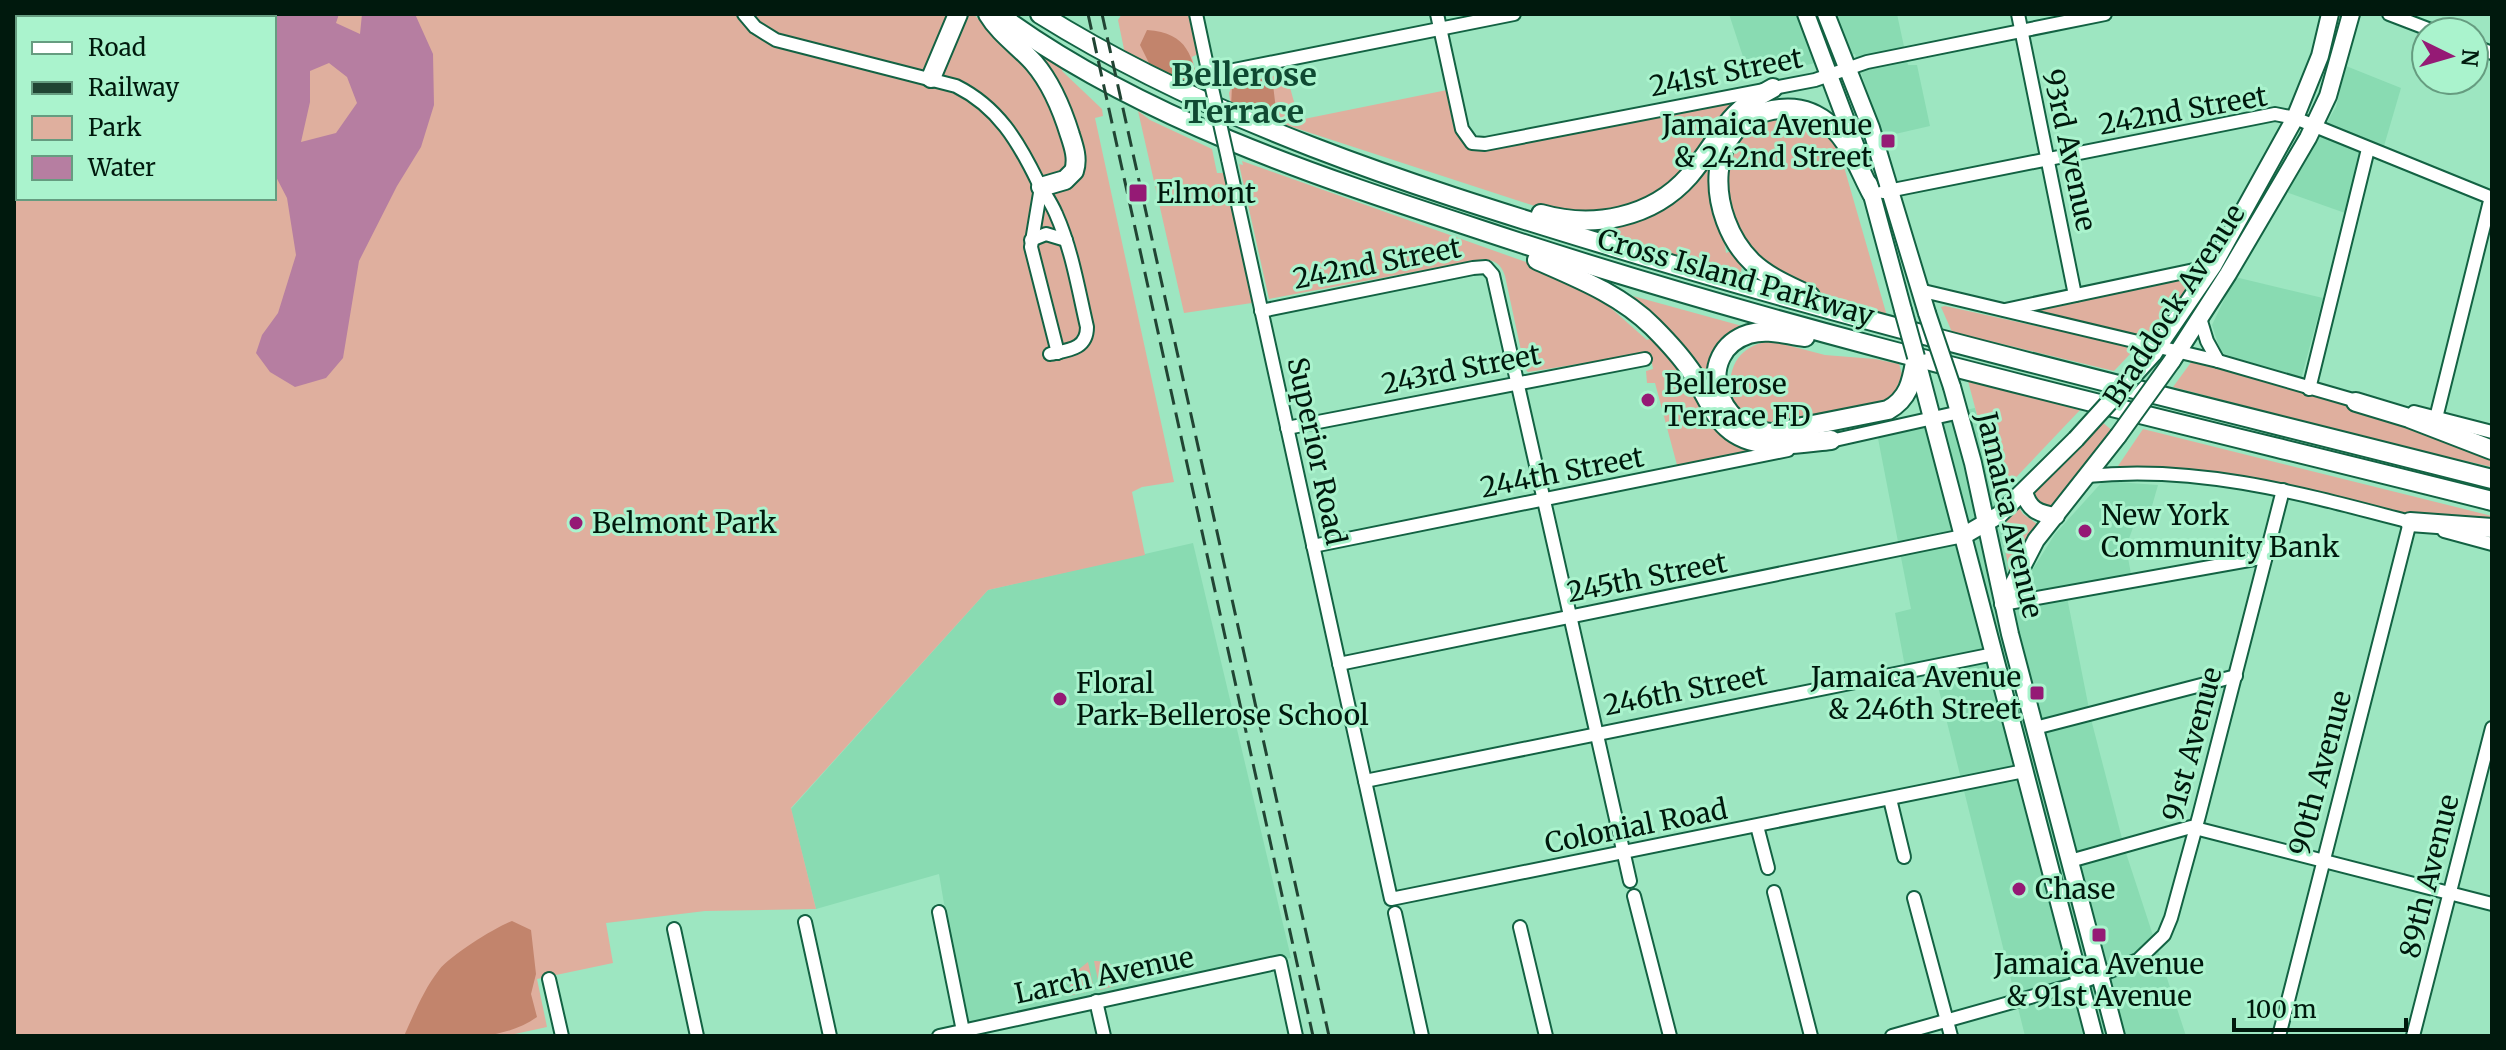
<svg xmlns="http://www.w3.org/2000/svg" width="2506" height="1050" font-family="Merriweather,serif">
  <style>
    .built { fill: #89dbb2 }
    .green { fill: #dfaf9e; fill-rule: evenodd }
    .forest { fill: #c2846c }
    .water { fill: #b67ea1; fill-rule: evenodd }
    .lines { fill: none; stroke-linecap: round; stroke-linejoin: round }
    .minor-casing { stroke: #136243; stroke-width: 16 }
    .major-casing { stroke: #136243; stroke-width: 20 }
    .highway-casing { stroke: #136243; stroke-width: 22 }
    .minor { stroke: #fff; stroke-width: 12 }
    .major { stroke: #fff; stroke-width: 16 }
    .highway { stroke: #fff; stroke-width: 18 }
    .rail { stroke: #214433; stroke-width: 3; stroke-dasharray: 16 8; stroke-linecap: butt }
    .minor-bridge-casing { stroke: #136243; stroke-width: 16; stroke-linecap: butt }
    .major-bridge-casing { stroke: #136243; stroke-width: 20; stroke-linecap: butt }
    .minor-bridge { stroke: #fff; stroke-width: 12 }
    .major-bridge { stroke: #fff; stroke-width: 16 }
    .poi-dot { fill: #951a75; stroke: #aaf3cd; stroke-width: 3 }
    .labels { text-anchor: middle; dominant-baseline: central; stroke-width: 6; stroke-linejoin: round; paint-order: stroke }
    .street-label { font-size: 28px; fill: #00190d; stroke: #aaf3cd }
    .poi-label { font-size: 28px; fill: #00190d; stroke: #aaf3cd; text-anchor: start }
    .quarter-label { font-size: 32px; font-weight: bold; fill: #0f4932; stroke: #aaf3cd }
  </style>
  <rect width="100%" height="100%" fill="#9de6c1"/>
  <g class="built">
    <polygon points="1729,14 1897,14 1908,65 1917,65 1930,126 1882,137 1855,54 1750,78"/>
    <polygon points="2346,66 2401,88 2384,146 2363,139 2345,213 2286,192 2336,107"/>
    <polygon points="2235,277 2323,298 2301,379 2221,353 2212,325"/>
    <polygon points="1975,408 2021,588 2055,534 2103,481 2158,485 2148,520 2136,519 2126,547 2131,574 2065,587 2091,719 2125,850 2186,1036 2025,1036 1932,662 1905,667 1895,613 1911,609 1876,428"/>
    <polygon points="1193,543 1291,958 965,1028 939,874 816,909 791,809 988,590"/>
  </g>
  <g class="green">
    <path d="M 14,14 L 973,14 L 996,35 L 1030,47 L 1063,67 L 1062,71 L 1102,109 L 1103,116 L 1095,118 L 1174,482 L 1142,487 L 1132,492 L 1145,555 L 988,590 L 791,808 L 816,909 L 705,911 L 606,923 L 613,963 L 537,979 L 547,1027 L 506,1036 L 14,1036 ZM 18,18 L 274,18 L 274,198 L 18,198 Z"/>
    <polygon points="1122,14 1188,14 1198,54 1192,57 1200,92 1125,54 1118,20"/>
    <path d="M 1286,73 L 1299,120 L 1447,90 C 1452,114 1451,146 1479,151 L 1734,103 L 1719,119 L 1689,163 L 1656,196 L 1609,215 L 1565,216 L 1231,107 L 1229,93 L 1232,86 Z"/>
    <polygon points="1138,111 1150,120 1212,149 1217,173 1224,173 1252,303 1184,313"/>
    <polygon points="1789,115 1821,125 1819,129 1832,140 1842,160 1887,316 1803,288 1761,266 1736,235 1723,194 1728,154 1754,123"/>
    <polygon points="1723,138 1723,232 1726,253 1733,250 1743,260 1741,272 1715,269 1567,225 1623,223"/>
    <path d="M 1242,161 L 1554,272 L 1555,278 L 1604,302 L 1647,340 L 1653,338 L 1757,450 L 1677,465 L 1655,383 L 1647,383 L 1646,371 L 1653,369 L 1650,353 L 1528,372 L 1525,369 L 1505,276 C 1501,264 1495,260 1483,259 L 1269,299 L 1239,164 L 1243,165 Z"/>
    <polygon points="2179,276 2182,281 2189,286 2158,330 2154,328 2149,332 2140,332 2141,337 2024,310"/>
    <polygon points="1633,296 1753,329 1711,365 1708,379 1703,381 1679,346"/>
    <polygon points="1945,306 2133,347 2132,352 2114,371 1952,332 1941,307"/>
    <path d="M 1771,341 L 1825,355 L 1875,359 L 1899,364 L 1902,374 L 1895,393 L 1899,395 L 1882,406 L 1770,427 L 1738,415 L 1723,393 L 1730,391 C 1729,361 1743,345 1771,341 Z"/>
    <polygon points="2192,361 2402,421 2492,456 2492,467 2398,446 2173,387"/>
    <polygon points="1968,381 2080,410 2003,491 1998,494"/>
    <polygon points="2102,422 2114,432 2056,506 2046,511 2033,500 2035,488"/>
    <polygon points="2143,429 2492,516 2492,523 2395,513 2245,476 2178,468 2118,466"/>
    <path d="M 2018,506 L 2023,514 L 2037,524 L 2037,528 L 2022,548 L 2012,572 L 2009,571 C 2005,542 1995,528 2018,506 Z"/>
    <path d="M 1094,961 C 1110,960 1121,969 1125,983 L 1100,990 Z"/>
    <polygon points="1088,962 1094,990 1068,996 1073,974"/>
  </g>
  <g class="forest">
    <path d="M 1147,30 C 1189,33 1192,56 1200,92 L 1151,67 L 1140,45 Z"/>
    <polygon points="1272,76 1276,110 1266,115 1251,108 1231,107 1232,86"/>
    <path d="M 512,921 L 531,930 L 536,974 L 531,994 L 537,1017 C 499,1044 449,1036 404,1036 C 414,1014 424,989 439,970 C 451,955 494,928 512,921 Z"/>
  </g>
  <path class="water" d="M 262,14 L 339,14 L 336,23 L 360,34 L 362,14 L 415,14 L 433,54 L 434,105 L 421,147 L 397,186 L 359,261 L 343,358 L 326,378 L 295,387 L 270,372 L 256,353 L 262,335 L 278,313 L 296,255 L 287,198 L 274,173 L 274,18 L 258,18 ZM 329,63 L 347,77 L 357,103 L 336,133 L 301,142 L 310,102 L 310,71 Z"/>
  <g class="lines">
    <g class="minor-casing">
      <g id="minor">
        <path d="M 744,14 L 755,27 L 776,40 L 956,86 C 998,107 1018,141 1038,182 C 1044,193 1051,202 1056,214 C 1072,250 1078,288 1087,327 C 1087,349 1069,350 1050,354"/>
        <polyline points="1196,14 1209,75 1514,14"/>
        <polyline points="1437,14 1462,129 1472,143 1485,144 1815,80 1867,62 2105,14"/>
        <polyline points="2018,14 2075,295"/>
        <polyline points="2389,14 2436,32"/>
        <polyline points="2474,46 2492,53"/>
        <polyline points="1228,159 1391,899 2024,771"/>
        <polyline points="1041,187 1031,247 1058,353"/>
        <polyline points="1883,192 2275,114 2295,118 2492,198"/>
        <polyline points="1031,240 1046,234 1066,240"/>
        <polyline points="1919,290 2218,361 2360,402"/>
        <polyline points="2005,310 2213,266"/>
        <polyline points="1261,311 1473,268 1486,267 1493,275 1630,881"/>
        <polyline points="2200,318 2207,341 2218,361"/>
        <polyline points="2309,389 2368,149"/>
        <polyline points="2414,412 2492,432"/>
        <polyline points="2436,418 2491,197"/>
        <polyline points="1287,428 1645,359"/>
        <polyline points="1826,442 1960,412"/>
        <path d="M 2087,476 C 2199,464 2307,495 2414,523"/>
        <polyline points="2444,531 2492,544"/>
        <polyline points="1313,546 1788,450"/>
        <polyline points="2003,604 2266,557"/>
        <polyline points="1339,664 1963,536"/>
        <polyline points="2035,728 2236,676"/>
        <polyline points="1365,781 1994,654"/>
        <polyline points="1890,799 1904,857"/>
        <polyline points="1757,826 1768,868"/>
        <polyline points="2070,861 2191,827 2492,904"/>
        <polyline points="1774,892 1811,1036"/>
        <polyline points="1634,896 1670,1036"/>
        <polyline points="1914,898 1951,1036"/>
        <polyline points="939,912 963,1031"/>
        <polyline points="1395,913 1422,1036"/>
        <polyline points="805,922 830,1036"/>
        <polyline points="1520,927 1546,1036"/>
        <polyline points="674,929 697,1036"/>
        <polyline points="549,979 562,1036"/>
        <polyline points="1096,1001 1104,1036"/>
        <polyline points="939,1036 1280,962 1296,1036"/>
        <polyline points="1892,1036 2080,983 2138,960 2164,935 2171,918 2199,816 2283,490"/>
        <polyline points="2279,1036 2410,522"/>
        <polyline points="2413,1036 2492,728"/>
      </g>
    </g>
    <g class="major-casing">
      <g id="major">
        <polyline points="1806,14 1860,158"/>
        <polyline points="1826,14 1871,128 1927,313"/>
        <polyline points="1869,184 1903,310"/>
        <polyline points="2153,354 2213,266 2295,118 2320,56 2330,14"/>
        <polyline points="1916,357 2094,1036"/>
        <polyline points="2172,361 2228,274 2308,138 2328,96 2351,14"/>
        <polyline points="1952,387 1973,463 2010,634 2116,1036"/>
        <path d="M 2024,491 C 2028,509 2038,514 2056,516"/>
        <polyline points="1963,536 1999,515 2076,439"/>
        <polyline points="2003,604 2036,540 2118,436"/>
      </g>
    </g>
    <g class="highway-casing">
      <g id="highway">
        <path d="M 988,14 C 1000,34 1019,46 1034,63 C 1052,84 1062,109 1070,135 C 1074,147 1078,159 1074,171 L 1065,180 L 1041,187"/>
        <path d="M 998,14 C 1139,118 1316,176 1481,230 C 1812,340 2154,416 2492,501"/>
        <path d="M 1040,14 C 1213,122 1406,184 1600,243 C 1894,333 2194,403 2492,479"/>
        <polyline points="931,78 958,14"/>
        <path d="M 1541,214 C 1593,229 1652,218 1689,176 C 1722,137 1723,114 1773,88"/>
        <path d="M 1537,260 C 1578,278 1621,295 1653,327 C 1668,342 1682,357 1693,374 C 1715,410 1720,440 1769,444 C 1789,446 1811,442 1831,440"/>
        <path d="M 1810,296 C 1790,286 1769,278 1752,262 C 1706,218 1700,117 1780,109 C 1799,107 1817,113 1831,126 C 1850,142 1860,172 1872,194"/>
        <path d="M 1805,337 C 1786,335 1768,328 1749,334 C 1693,352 1715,432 1772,433 L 1888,410 C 1910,398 1912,379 1916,357"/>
        <polyline points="2356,402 2409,418 2492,450"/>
        <polyline points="2410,522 2492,528"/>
      </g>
    </g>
    <use href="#minor" class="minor"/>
    <use href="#major" class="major"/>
    <use href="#highway" class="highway"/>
    <g class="rail">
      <polyline points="1088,14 1313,1036"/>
      <polyline points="1102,14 1329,1036"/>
    </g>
    <g class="minor-bridge-casing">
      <polyline id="minor-bridge" points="1209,75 1228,159"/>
    </g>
    <g class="major-bridge-casing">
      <g id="major-bridge">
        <polyline points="1903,310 1916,357"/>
        <polyline points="1927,313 1952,387"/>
        <polyline points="2118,436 2172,361"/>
        <polyline points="2076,439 2153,354"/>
      </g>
    </g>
    <use href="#minor-bridge" class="minor-bridge"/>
    <use href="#major-bridge" class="major-bridge"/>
  </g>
  <g class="poi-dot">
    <rect x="1880" y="133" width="16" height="16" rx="4"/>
    <rect x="1128" y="183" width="20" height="20" rx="4"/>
    <circle cx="1648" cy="400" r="8"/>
    <circle cx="576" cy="523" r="8"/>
    <circle cx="2085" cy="531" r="8"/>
    <rect x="2029" y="685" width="16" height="16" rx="4"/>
    <circle cx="1060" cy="699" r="8"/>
    <circle cx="2019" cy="889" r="8"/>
    <rect x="2091" y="927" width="16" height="16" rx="4"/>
  </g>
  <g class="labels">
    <g class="street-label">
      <text transform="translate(1726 72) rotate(-11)">241st Street</text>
      <text transform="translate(2183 110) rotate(-10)">242nd Street</text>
      <text transform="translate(2070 150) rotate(78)">93rd Avenue</text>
      <text transform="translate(1377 263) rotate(-11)">242nd Street</text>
      <text transform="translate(1736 277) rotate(16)">Cross Island Parkway</text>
      <text transform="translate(2174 305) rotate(-57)">Braddock Avenue</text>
      <text transform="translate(1461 369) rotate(-11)">243rd Street</text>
      <text transform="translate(1317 451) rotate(78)">Superior Road</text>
      <text transform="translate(1562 472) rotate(-11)">244th Street</text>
      <text transform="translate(2010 515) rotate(77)">Jamaica Avenue</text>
      <text transform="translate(1647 577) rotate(-11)">245th Street</text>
      <text transform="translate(1685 690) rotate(-11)">246th Street</text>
      <text transform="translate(2192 744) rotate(-75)">91st Avenue</text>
      <text transform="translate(2320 773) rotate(-75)">90th Avenue</text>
      <text transform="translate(1636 826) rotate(-11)">Colonial Road</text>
      <text transform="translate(2429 876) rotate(-76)">89th Avenue</text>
      <text transform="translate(1104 975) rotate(-12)">Larch Avenue</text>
    </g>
    <g class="poi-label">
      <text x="1872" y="125" text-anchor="end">Jamaica Avenue<tspan x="1872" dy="32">&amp; 242nd Street</tspan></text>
      <text x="1156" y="193">Elmont</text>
      <text x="1664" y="384">Bellerose<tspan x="1664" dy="32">Terrace FD</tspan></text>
      <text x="2101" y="515">New York<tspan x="2101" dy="32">Community Bank</tspan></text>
      <text x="592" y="523">Belmont Park</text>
      <text x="2021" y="677" text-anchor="end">Jamaica Avenue<tspan x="2021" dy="32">&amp; 246th Street</tspan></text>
      <text x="1076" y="683">Floral<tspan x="1076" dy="32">Park-Bellerose School</tspan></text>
      <text x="2035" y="889">Chase</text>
      <text x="2099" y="964" text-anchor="middle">Jamaica Avenue<tspan x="2099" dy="32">&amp; 91st Avenue</tspan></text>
    </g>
    <g class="quarter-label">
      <text x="1244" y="75">Bellerose<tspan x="1244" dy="37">Terrace</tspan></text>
    </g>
  </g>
  <rect width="2506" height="1050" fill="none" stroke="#00190d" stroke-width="32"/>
  <rect x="16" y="16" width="260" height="184" fill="#aaf3cd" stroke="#669c80" stroke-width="2"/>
  <rect x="32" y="42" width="40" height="12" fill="#ffffff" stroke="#669c80" stroke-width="2"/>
  <text x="88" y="56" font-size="24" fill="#00190d">Road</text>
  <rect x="32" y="82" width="40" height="12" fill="#214433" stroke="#669c80" stroke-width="2"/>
  <text x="88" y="96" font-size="24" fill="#00190d">Railway</text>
  <rect x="32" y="116" width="40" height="24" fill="#dfaf9e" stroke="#669c80" stroke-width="2"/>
  <text x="88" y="136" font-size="24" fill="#00190d">Park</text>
  <rect x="32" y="156" width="40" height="24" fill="#b67ea1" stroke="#669c80" stroke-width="2"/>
  <text x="88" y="176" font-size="24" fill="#00190d">Water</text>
  <g transform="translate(2450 56) rotate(95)"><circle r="38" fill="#aaf3cd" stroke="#669c80" stroke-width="2"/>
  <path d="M0-6L14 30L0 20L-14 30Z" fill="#951a75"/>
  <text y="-12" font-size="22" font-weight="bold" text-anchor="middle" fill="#00190d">N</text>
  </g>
  <path d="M2234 1018v12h172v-12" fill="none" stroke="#00190d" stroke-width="4"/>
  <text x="2246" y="1018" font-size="24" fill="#00190d" stroke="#aaf3cd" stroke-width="6" paint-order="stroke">100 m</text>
</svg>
